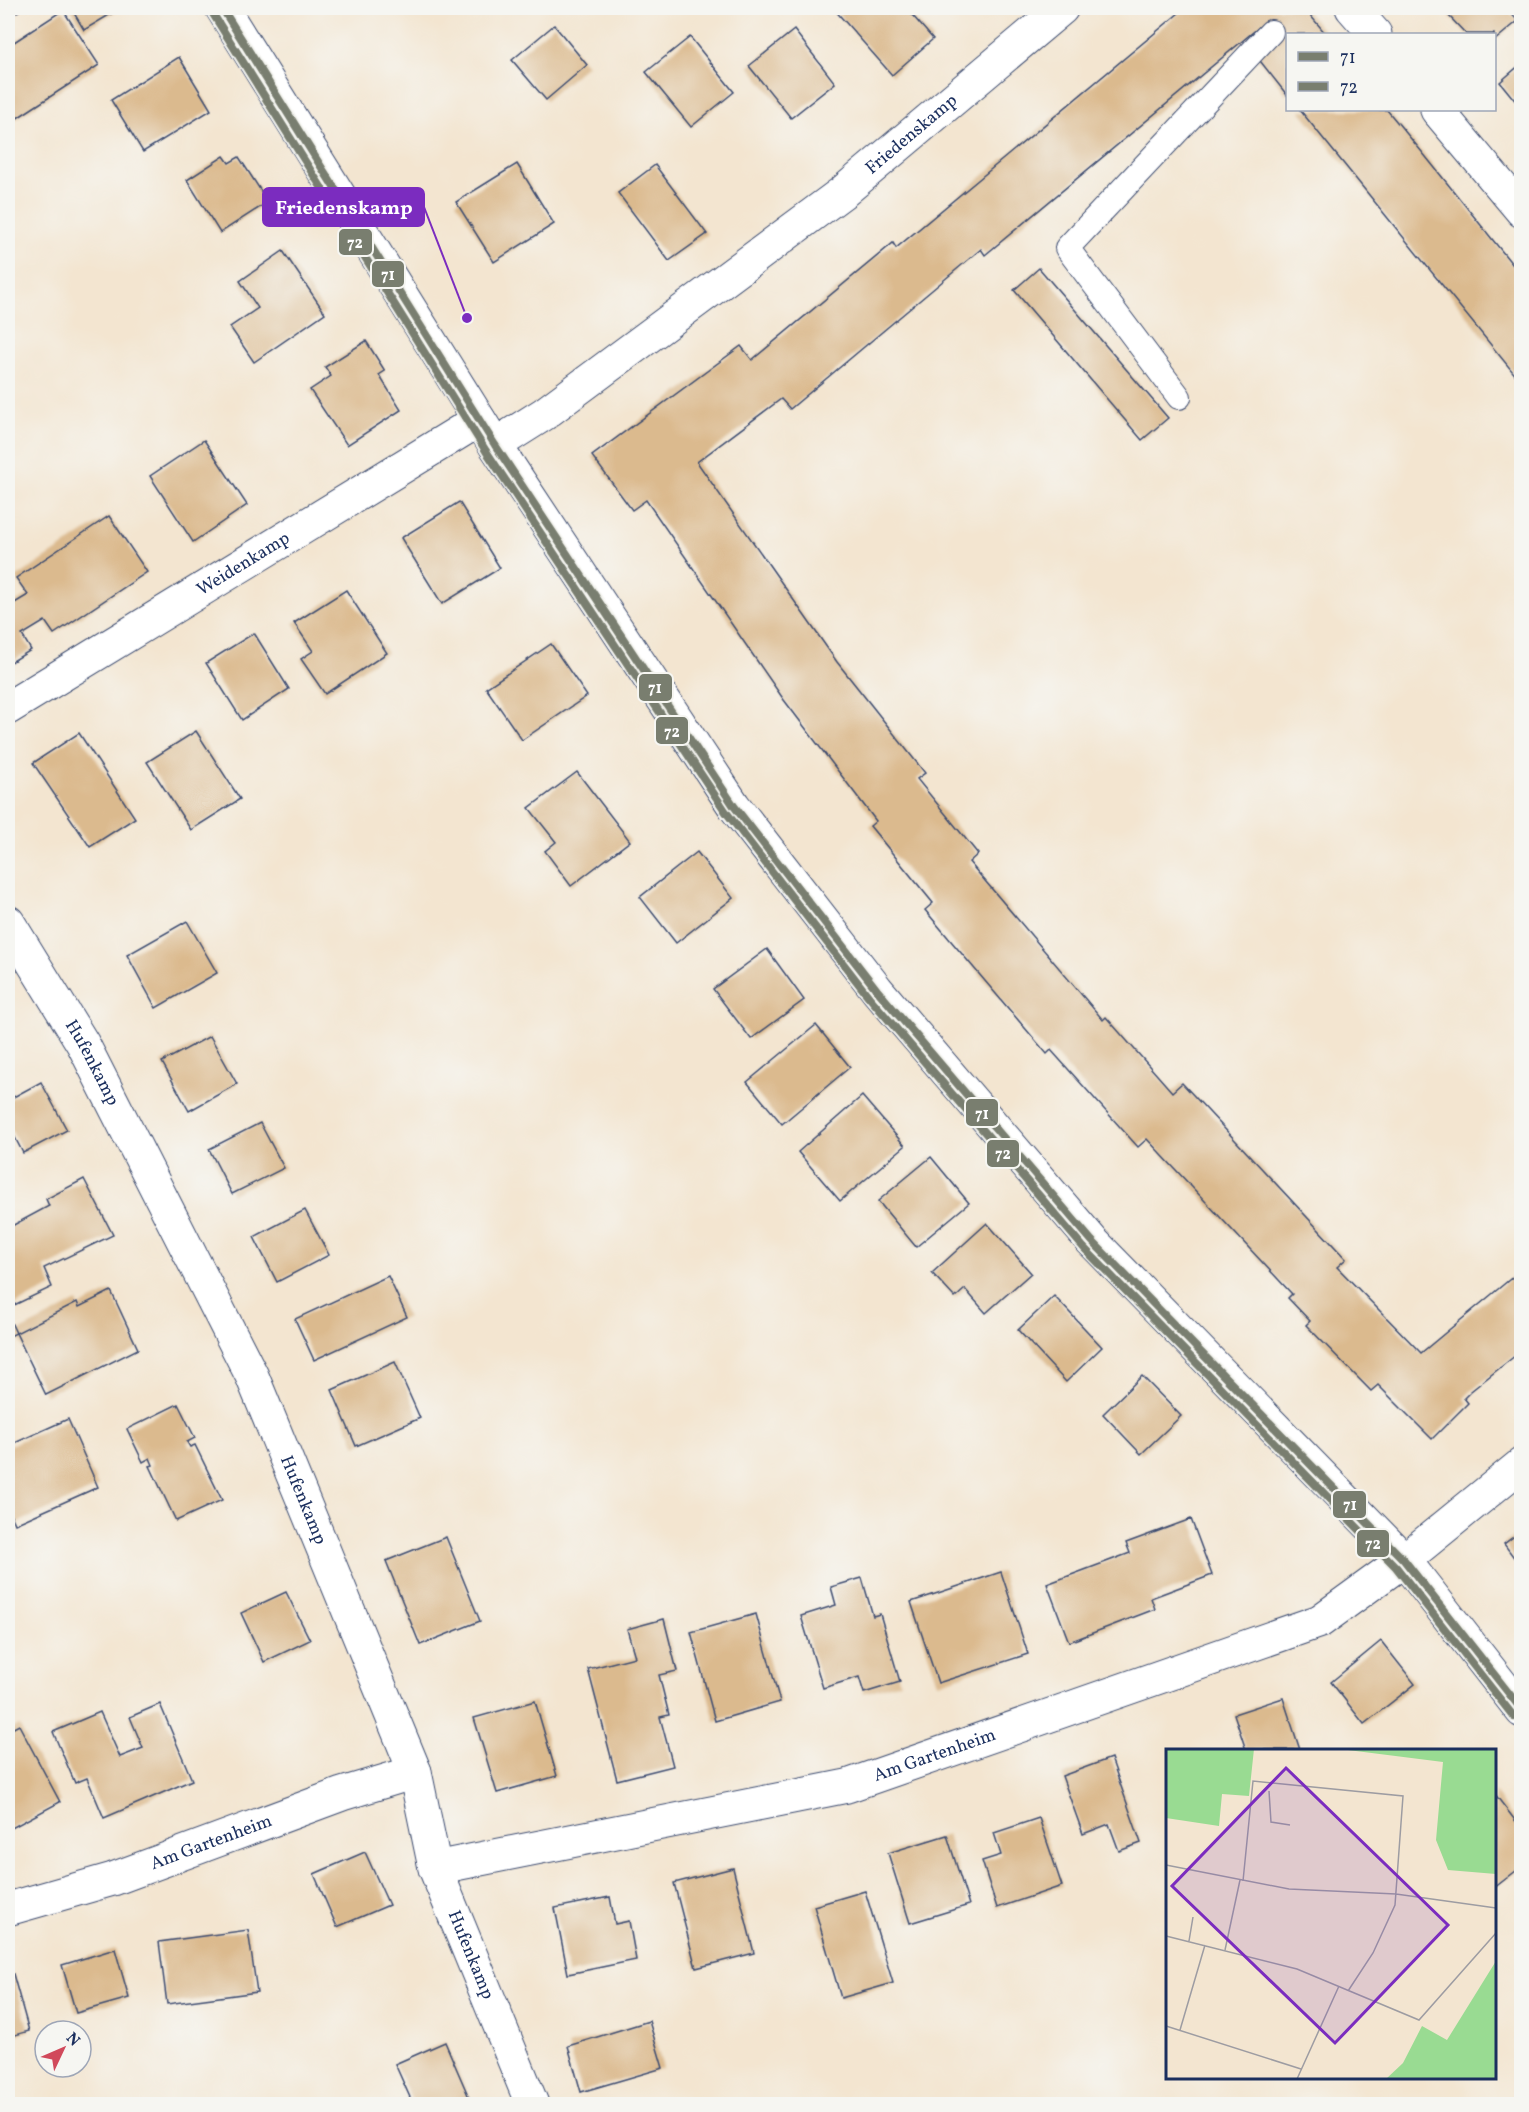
<svg xmlns="http://www.w3.org/2000/svg" width="1529" height="2112" font-family="Vollkorn,serif">
  <style>
    .building { fill: #dbba8e }
    .lines { fill: none; stroke-linecap: round; stroke-linejoin: round }
    .service-casing { stroke: #3b4a6f; stroke-width: 26 }
    .minor-casing { stroke: #3b4a6f; stroke-width: 35 }
    .service { stroke: #fff; stroke-width: 24 }
    .minor { stroke: #fff; stroke-width: 33 }
    .bus-1-casing { stroke: #f6f6f2; stroke-width: 12 }
    .bus-2-casing { stroke: #f6f6f2; stroke-width: 12 }
    .bus-1 { stroke: #797e6f; stroke-width: 8 }
    .bus-2 { stroke: #797e6f; stroke-width: 8 }
    .labels { text-anchor: middle; dominant-baseline: central; stroke-width: 5; stroke-linejoin: round; paint-order: stroke }
    .street-label { font-size: 18px; fill: #1b2f5e; stroke: #f6f6f2 }
    .inset-road { fill: none; stroke: #9d9ca2; stroke-width: 1.5 }
    .view { fill: #7b2cbf; fill-opacity: 0.15; stroke: #7b2cbf; stroke-width: 3 }
    .inset-edge { fill: none; stroke: #1b2f5e; stroke-width: 3 }
    .leader { fill: none; stroke: #7b2cbf; stroke-width: 2 }
    .callout-dot { fill: #7b2cbf; stroke: #f6f6f2; stroke-width: 2 }
    .callout { fill: #7b2cbf; stroke: #7b2cbf; stroke-width: 2 }
    .callout-label { font-size: 20px; text-anchor: middle; font-weight: bold; fill: #fff }
    .line-badge { stroke: #f6f6f2; stroke-width: 2 }
    .badge-label { font-size: 16px; text-anchor: middle; font-weight: bold; fill: #fff }
  </style>
  <rect width="100%" height="100%" fill="#f6f6f2"/>
  <filter id="ink" filterUnits="userSpaceOnUse"><feTurbulence type="fractalNoise" baseFrequency=".0167" numOctaves="2"/><feDisplacementMap in="SourceGraphic" scale="12" xChannelSelector="R" yChannelSelector="G"/><feConvolveMatrix kernelMatrix="1 2 1 2 8 2 1 2 1" color-interpolation-filters="sRGB"/></filter>
  <filter id="wash" filterUnits="userSpaceOnUse"><feTurbulence type="fractalNoise" baseFrequency=".008" numOctaves="4" result="noise"/><feDisplacementMap in="SourceGraphic" scale="24" xChannelSelector="R" yChannelSelector="G"/><feGaussianBlur stdDeviation="1.35" result="paint"/><feColorMatrix in="noise" values="0 0 0 0 0 0 0 0 0 0 0 0 0 0 0 0 0 1.4 0 .05"/><feComposite in="paint" operator="in"/></filter>
  <g filter="url(#wash)">
    <rect width="100%" height="100%" fill="#f3e5d0"/>
    <g id="blocks">
      <g class="building">
        <polygon points="8,8 24,8 8,17"/>
        <polygon points="71,8 121,8 84,30"/>
        <polygon points="833,8 906,8 933,39 892,75"/>
        <polygon points="1185,8 1304,8 1326,34 1287,34 1287,95 1257,57 1264,23 985,255 981,249 790,409 781,399 697,462 837,662 925,773 917,779 978,854 969,862 1103,1020 1106,1017 1172,1092 1182,1083 1346,1259 1337,1267 1421,1353 1521,1270 1521,1351 1471,1391 1464,1398 1468,1403 1432,1439 1378,1385 1371,1391 1306,1325 1310,1321 1288,1298 1292,1294 1147,1139 1138,1147 1051,1050 1047,1054 951,941 925,910 933,903 870,826 876,821 784,700 646,500 632,510 592,456 741,346 752,360 893,243 896,248"/>
        <polygon points="1459,8 1506,8 1518,21 1494,41 1494,34 1466,34 1449,16"/>
        <polygon points="63,10 99,65 8,124 8,46"/>
        <polygon points="554,25 587,65 546,100 512,60"/>
        <polygon points="794,30 835,83 791,118 749,66"/>
        <polygon points="690,37 734,92 691,127 646,72"/>
        <polygon points="179,57 211,110 143,152 111,100"/>
        <polygon points="1521,64 1521,108 1500,82"/>
        <polygon points="1300,110 1387,110 1422,152 1521,275 1521,382"/>
        <polygon points="224,156 229,163 239,157 268,202 220,233 187,180"/>
        <polygon points="517,164 554,224 494,262 456,202"/>
        <polygon points="655,165 707,234 669,261 618,193"/>
        <polygon points="283,251 325,313 254,362 230,327 258,308 240,281"/>
        <polygon points="1039,268 1168,418 1142,440 1014,290"/>
        <polygon points="366,341 385,371 379,375 401,410 347,445 310,390 331,376 325,367"/>
        <polygon points="204,440 247,505 193,542 150,476"/>
        <polygon points="459,502 500,568 442,604 401,538"/>
        <polygon points="109,516 147,572 54,634 45,621 22,635 31,650 8,664 8,607 28,595 16,578"/>
        <polygon points="346,590 387,653 325,694 301,659 313,651 294,623"/>
        <polygon points="254,633 289,689 242,720 206,663"/>
        <polygon points="551,644 587,696 522,740 486,688"/>
        <polygon points="196,731 240,799 191,830 147,762"/>
        <polygon points="79,733 135,818 90,847 33,763"/>
        <polygon points="577,772 630,841 571,886 545,851 556,842 529,808"/>
        <polygon points="697,852 733,898 676,943 640,897"/>
        <polygon points="187,921 217,973 156,1008 127,955"/>
        <polygon points="767,949 804,1000 751,1039 713,989"/>
        <polygon points="816,1025 850,1067 782,1124 747,1082"/>
        <polygon points="210,1036 237,1084 189,1111 162,1062"/>
        <polygon points="41,1082 67,1130 23,1153 8,1124 8,1100"/>
        <polygon points="862,1096 905,1146 840,1201 798,1152"/>
        <polygon points="260,1123 284,1168 232,1194 209,1149"/>
        <polygon points="931,1157 969,1203 916,1247 878,1201"/>
        <polygon points="84,1179 113,1235 44,1268 52,1287 8,1308 8,1228 49,1206 46,1199"/>
        <polygon points="305,1210 329,1255 277,1282 254,1237"/>
        <polygon points="987,1223 1031,1273 986,1313 965,1289 955,1298 932,1273"/>
        <polygon points="388,1276 407,1317 314,1360 295,1319"/>
        <polygon points="111,1291 138,1349 46,1395 16,1333 77,1302 79,1307"/>
        <polygon points="1054,1296 1102,1347 1066,1382 1018,1330"/>
        <polygon points="8,1316 16,1333 8,1337"/>
        <polygon points="395,1362 420,1418 356,1446 332,1390"/>
        <polygon points="1142,1376 1181,1416 1141,1454 1103,1414"/>
        <polygon points="178,1404 195,1438 187,1442 190,1447 195,1445 222,1500 176,1521 150,1466 153,1465 150,1458 143,1462 127,1429"/>
        <polygon points="68,1419 98,1487 15,1524 8,1507 8,1446"/>
        <polygon points="1191,1519 1212,1575 1151,1598 1155,1609 1069,1642 1047,1584 1130,1553 1126,1543"/>
        <polygon points="1521,1531 1521,1567 1504,1544"/>
        <polygon points="446,1537 480,1621 420,1645 386,1561"/>
        <polygon points="1001,1572 1028,1654 938,1683 911,1602"/>
        <polygon points="862,1578 873,1616 880,1614 900,1682 864,1693 859,1677 823,1688 801,1616 836,1605 831,1587"/>
        <polygon points="286,1592 310,1640 264,1662 241,1613"/>
        <polygon points="756,1614 780,1702 715,1721 691,1632"/>
        <polygon points="664,1619 677,1671 659,1675 669,1715 660,1717 673,1766 617,1780 588,1669 635,1657 627,1629"/>
        <polygon points="1381,1641 1415,1684 1364,1724 1331,1682"/>
        <polygon points="1283,1698 1300,1750 1246,1750 1234,1714"/>
        <polygon points="535,1701 557,1776 497,1793 474,1718"/>
        <polygon points="160,1704 192,1780 104,1818 87,1778 75,1783 53,1732 100,1712 120,1757 143,1748 130,1717"/>
        <polygon points="19,1725 60,1802 8,1830 8,1731"/>
        <polygon points="1111,1758 1141,1843 1119,1851 1109,1824 1083,1834 1062,1776"/>
        <polygon points="1494,1793 1521,1828 1521,1867 1494,1888"/>
        <polygon points="1039,1818 1062,1886 997,1908 982,1861 1001,1855 994,1833"/>
        <polygon points="947,1835 969,1905 910,1923 888,1853"/>
        <polygon points="365,1852 389,1905 337,1927 314,1874"/>
        <polygon points="733,1868 754,1953 696,1968 674,1883"/>
        <polygon points="865,1891 893,1983 841,1998 814,1906"/>
        <polygon points="610,1897 615,1924 629,1921 636,1960 568,1974 555,1908"/>
        <polygon points="248,1930 257,1992 167,2004 159,1942"/>
        <polygon points="115,1949 129,1998 76,2013 62,1965"/>
        <polygon points="13,1974 29,2031 8,2037 8,1976"/>
        <polygon points="649,2021 663,2068 581,2092 568,2046"/>
        <polygon points="445,2042 471,2102 464,2104 413,2104 395,2064"/>
      </g>
    </g>
  </g>
  <g filter="url(#ink)">
    <use href="#blocks" fill-opacity="0" stroke="#3b4a6f" stroke-width="1.5"/>
    <g class="lines">
      <g class="service-casing">
        <polyline id="service" points="1179,397 1067,248 1271,32"/>
      </g>
      <g class="minor-casing">
        <g id="minor">
          <polyline points="222,8 495,445 734,806 877,990 1092,1241 1404,1560 1522,1711"/>
          <polyline points="1352,8 1375,34"/>
          <polyline points="1437,110 1522,211"/>
          <path id="s1" d="M 495,445 L 544,414 L 843,192 L 1062,8"/>
          <path id="s2" d="M 8,708 L 479,420"/>
          <path id="s3" d="M 8,922 L 83,1044 L 252,1376 L 415,1772 L 435,1868 L 532,2104"/>
          <path id="s4" d="M 435,1868 L 847,1786 L 1320,1621 L 1404,1560 L 1522,1464"/>
          <path id="s5" d="M 8,1909 L 113,1879 L 342,1794 L 415,1772"/>
        </g>
      </g>
      <use href="#service" class="service"/>
      <use href="#minor" class="minor"/>
      <g class="bus-1-casing">
        <polyline id="bus-1" points="222,8 495,445 734,806 877,990 1092,1241 1404,1560 1522,1710"/>
      </g>
      <g class="bus-2-casing">
        <polyline id="bus-2" points="213,14 486,451 726,812 869,997 1084,1248 1396,1567 1514,1717"/>
      </g>
      <use href="#bus-1" class="bus-1"/>
      <use href="#bus-2" class="bus-2"/>
    </g>
  </g>
  <g class="labels">
    <g class="street-label">
      <text stroke="none"><textPath href="#s1" startOffset="520">Friedenskamp</textPath></text>
      <text stroke="none"><textPath href="#s2" startOffset="276">Weidenkamp</textPath></text>
      <text stroke="none"><textPath href="#s3" startOffset="164">Hufenkamp</textPath></text>
      <text stroke="none"><textPath href="#s3" startOffset="650">Hufenkamp</textPath></text>
      <text stroke="none"><textPath href="#s4" startOffset="513">Am Gartenheim</textPath></text>
      <text stroke="none"><textPath href="#s5" startOffset="214">Am Gartenheim</textPath></text>
      <text stroke="none"><textPath href="#s3" startOffset="1136">Hufenkamp</textPath></text>
    </g>
  </g>
  <g transform="translate(1166 1749)">
    <rect width="330" height="330" fill="#f3e5d0"/>
    <path d="M 0,0 L 88,0 L 83,47 L 56,45 L 53,77 L 0,69 ZM 174,0 L 330,0 L 330,125 L 282,121 L 270,91 L 277,13 ZM 330,212 L 330,330 L 220,330 L 237,314 L 256,277 L 281,291 Z" fill="#99db92"/>
    <path class="inset-road" d="M 103,42 L 105,73 L 124,76M 0,116 L 123,140 L 230,145 L 330,159M 77,132 L 87,32 L 237,47 L 229,156 L 207,204 L 182,242M 0,187 L 131,220 L 253,271 L 330,184M 23,192 L 27,168M 59,201 L 74,131M 0,277 L 135,320M 14,281 L 39,196M 131,330 L 173,237"/>
    <path class="view" d="M 120,19 L 282,176 L 169,294 L 6,137 Z"/>
    <rect width="330" height="330" class="inset-edge"/>
  </g>
  <path class="leader" d="M467 318L424 207"/>
  <circle class="callout-dot" cx="467" cy="318" r="6"/>
  <rect class="callout" x="263" y="188" width="161" height="38" rx="6"/>
  <g class="callout-label">
    <text x="344" y="214">Friedenskamp</text>
  </g>
  <g class="line-badge">
    <rect x="338" y="228" width="35" height="28" rx="6" fill="#797e6f"/>
    <rect x="371" y="260" width="34" height="28" rx="6" fill="#797e6f"/>
    <rect x="638" y="673" width="35" height="29" rx="6" fill="#797e6f"/>
    <rect x="655" y="716" width="34" height="29" rx="6" fill="#797e6f"/>
    <rect x="965" y="1098" width="34" height="29" rx="6" fill="#797e6f"/>
    <rect x="986" y="1139" width="34" height="29" rx="6" fill="#797e6f"/>
    <rect x="1332" y="1490" width="35" height="29" rx="6" fill="#797e6f"/>
    <rect x="1356" y="1529" width="34" height="29" rx="6" fill="#797e6f"/>
  </g>
  <g class="badge-label">
    <text x="355" y="248">72</text>
    <text x="388" y="280">71</text>
    <text x="655" y="693">71</text>
    <text x="672" y="737">72</text>
    <text x="982" y="1119">71</text>
    <text x="1003" y="1159">72</text>
    <text x="1350" y="1510">71</text>
    <text x="1373" y="1549">72</text>
  </g>
  <rect width="1529" height="2112" fill="none" stroke="#f6f6f2" stroke-width="30"/>
  <rect x="1286" y="33" width="210" height="78" fill="#f6f6f2" stroke="#9ea6b7" stroke-width="1.5"/>
  <rect x="1298" y="52" width="30" height="9" fill="#797e6f" stroke="#9ea6b7" stroke-width="1.5"/>
  <text x="1340" y="63" font-size="18" fill="#1b2f5e">71</text>
  <rect x="1298" y="82" width="30" height="9" fill="#797e6f" stroke="#9ea6b7" stroke-width="1.5"/>
  <text x="1340" y="93" font-size="18" fill="#1b2f5e">72</text>
  <g transform="translate(63 2049) rotate(46)"><circle r="28" fill="#f6f6f2" stroke="#9ea6b7" stroke-width="1.5"/>
  <path d="M0-4.5L10 22L0 15L-10 22Z" fill="#d1495b"/>
  <text y="-9" font-size="16" font-weight="bold" text-anchor="middle" fill="#1b2f5e">N</text>
  </g>
</svg>
